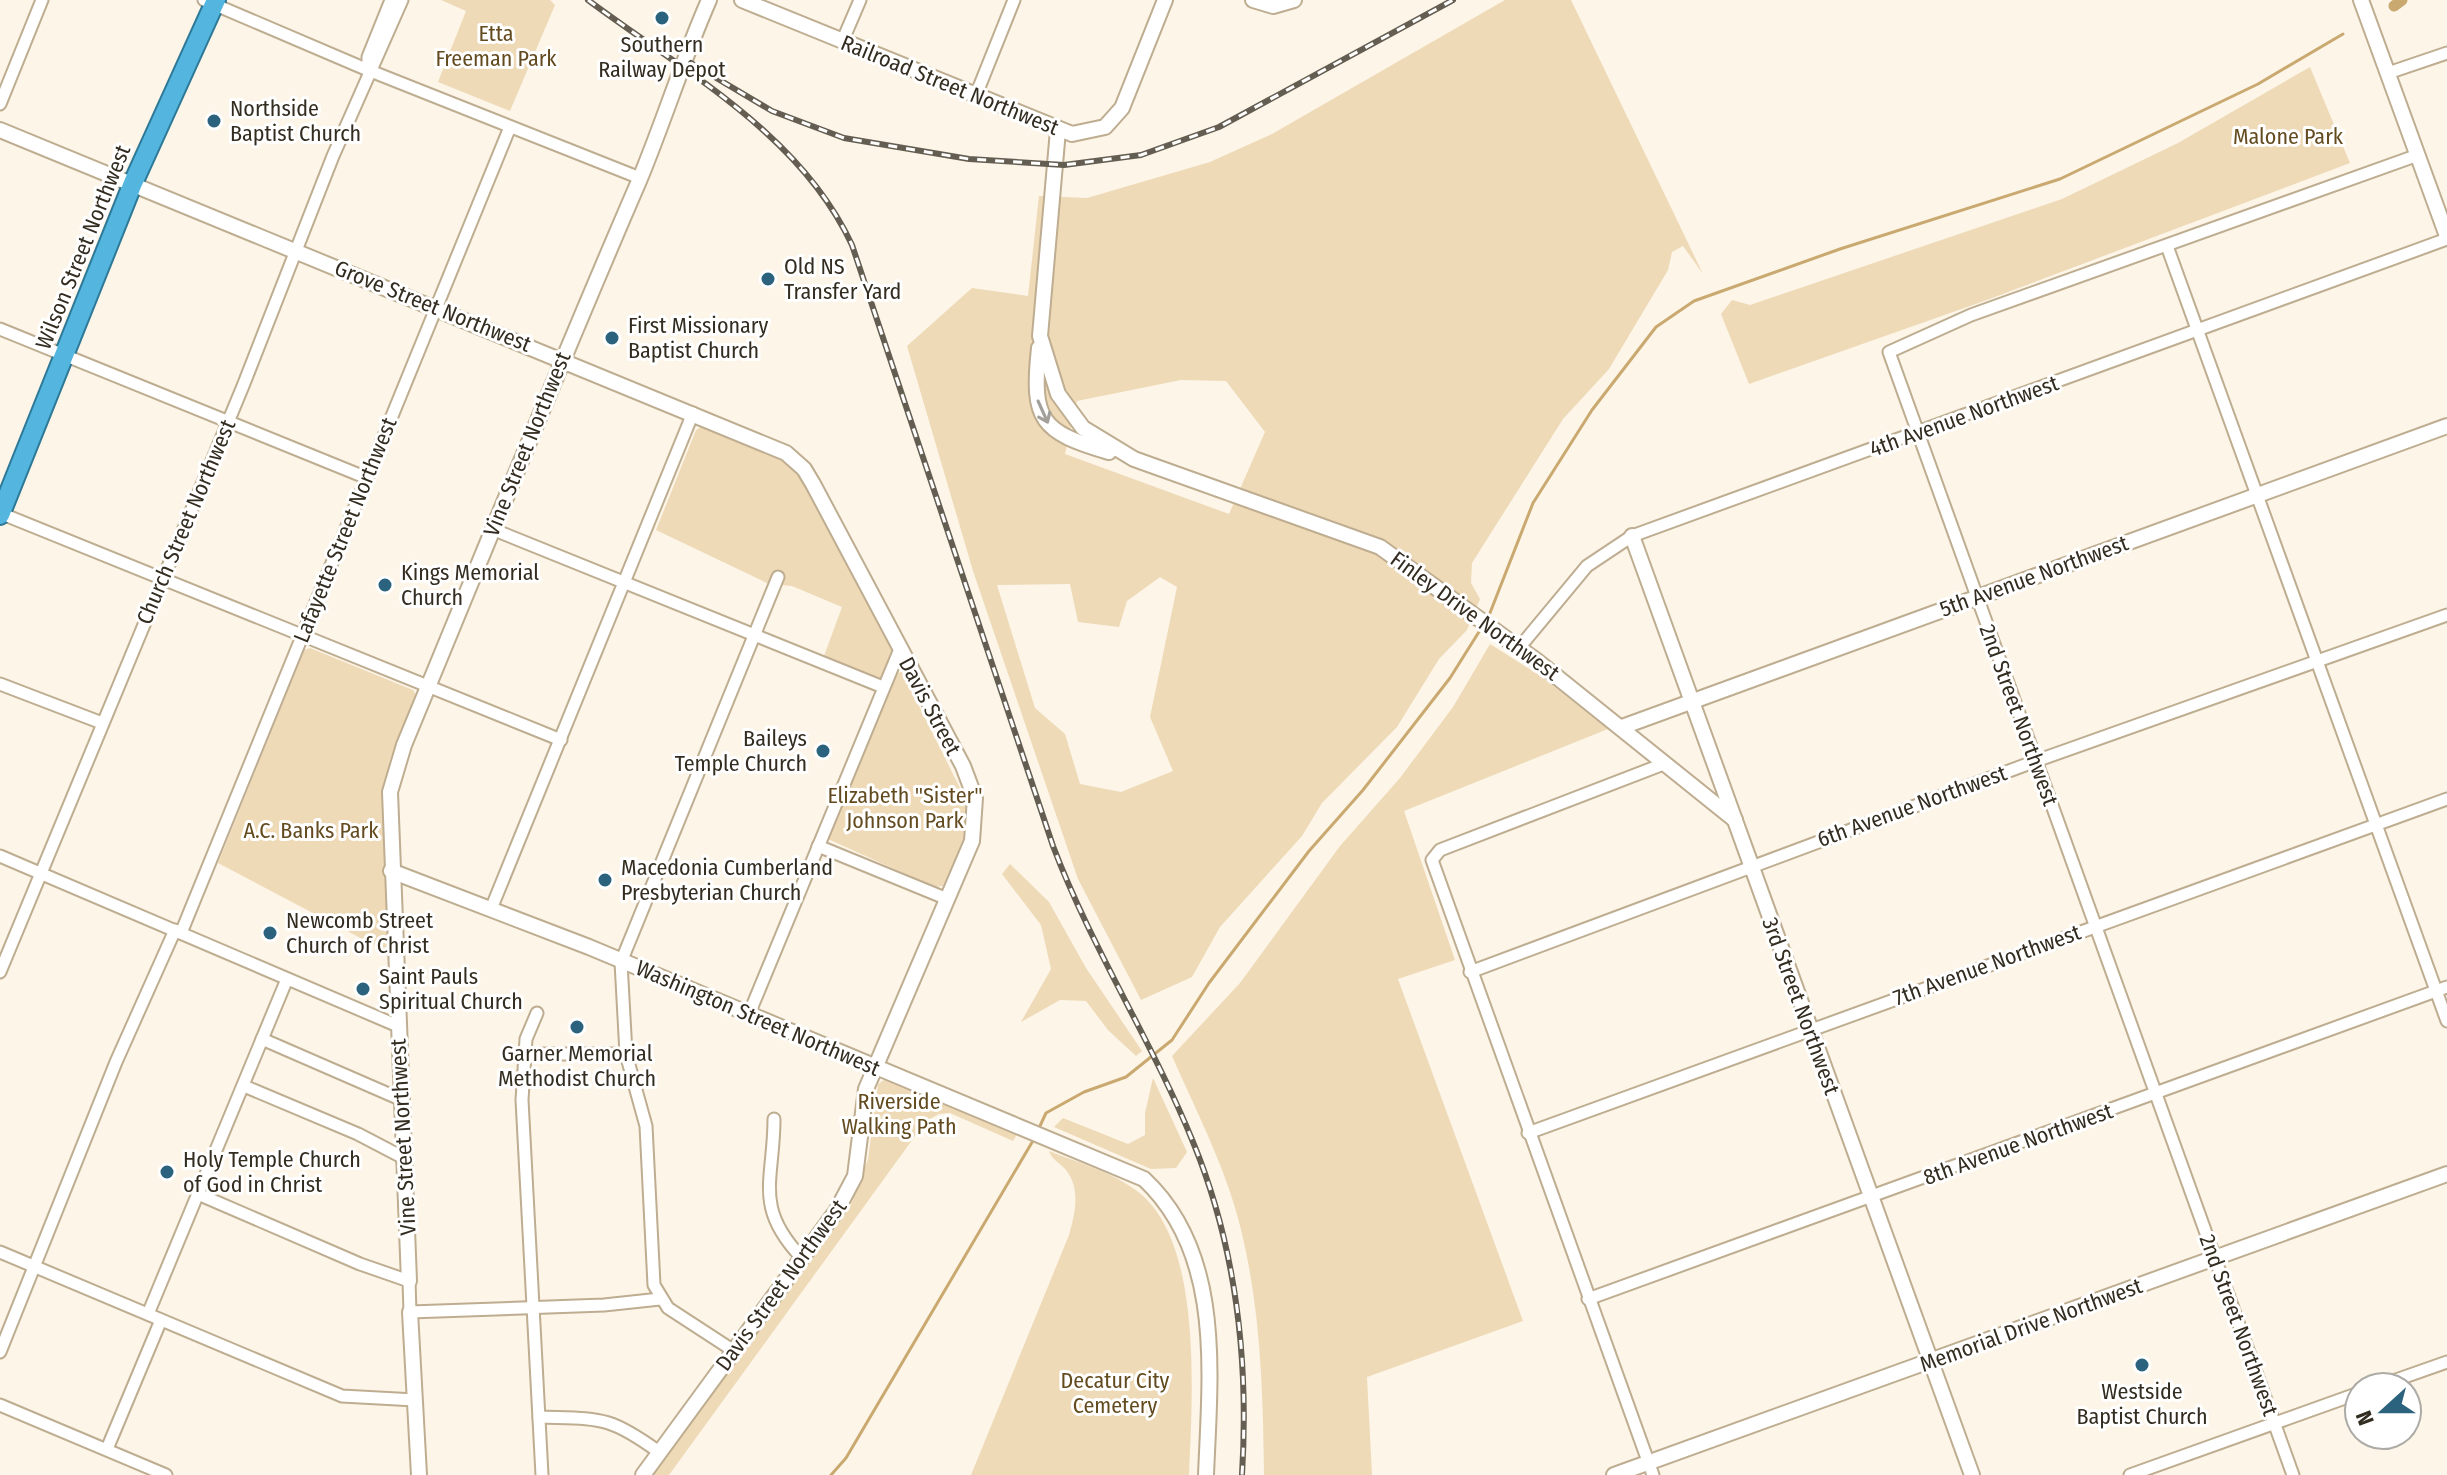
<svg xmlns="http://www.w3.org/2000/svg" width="2447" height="1475" font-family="'Fira Sans Condensed',sans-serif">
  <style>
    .green { fill: #efdab7; fill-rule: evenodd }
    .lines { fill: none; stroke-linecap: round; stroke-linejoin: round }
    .stream { stroke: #caa970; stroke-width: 3 }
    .canal { stroke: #caa970; stroke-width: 11 }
    .minor-casing { stroke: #bead90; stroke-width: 15 }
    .tertiary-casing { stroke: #bead90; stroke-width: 18 }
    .trunk-casing { stroke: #2d7997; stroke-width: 22 }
    .minor { stroke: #fff; stroke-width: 11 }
    .tertiary { stroke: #fff; stroke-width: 14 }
    .trunk { stroke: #54b6df; stroke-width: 18 }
    .rail-casing { stroke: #645d51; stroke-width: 6 }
    .rail { stroke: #fff; stroke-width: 3; stroke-dasharray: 9; stroke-linecap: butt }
    .oneway { stroke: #a3a09b }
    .poi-dot { fill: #2b627d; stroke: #fff; stroke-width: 3 }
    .labels { text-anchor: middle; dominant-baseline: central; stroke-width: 6; stroke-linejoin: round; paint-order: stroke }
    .park-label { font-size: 22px; fill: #634b1f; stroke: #fff }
    .poi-label { font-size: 22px; fill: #332c20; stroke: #fff; text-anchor: start }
    .street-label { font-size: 22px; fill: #332c20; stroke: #fff }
  </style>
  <rect width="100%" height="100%" fill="#fcf5e8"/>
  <g class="green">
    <polygon points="441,0 550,0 555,5 510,111 438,82 466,11"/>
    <path d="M 1505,0 L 1571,0 L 1703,274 L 1683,246 L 1672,252 L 1668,270 L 1609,369 L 1563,419 L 1472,563 L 1471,583 L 1480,599 L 1467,630 L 1439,659 L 1397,727 L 1322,803 L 1302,836 L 1220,927 L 1192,977 L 1141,1000 L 1078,879 L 973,571 L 907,346 L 972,288 L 1028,296 L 1039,196 L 1087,198 L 1210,162 L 1272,134 ZM 1181,380 L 1226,381 L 1265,432 L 1229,514 L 1065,454 L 1077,401 ZM 1160,577 L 1177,587 L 1150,717 L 1173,771 L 1121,792 L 1080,784 L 1065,734 L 1035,708 L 997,585 L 1070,584 L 1078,622 L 1119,627 L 1127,601 Z"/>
    <polygon points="2310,67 2350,163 1987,300 1749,384 1721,314 1732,300 1750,305 2062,199 2178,143"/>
    <polygon points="704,425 781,457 802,473 893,651 881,679 824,656 842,607 792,586 769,584 656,530 696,430"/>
    <path d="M 1490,644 L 1542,677 L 1608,729 L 1404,811 L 1455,960 L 1398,979 L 1523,1321 L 1367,1377 L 1372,1475 L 1264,1475 C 1263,1395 1261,1316 1243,1238 C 1229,1174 1198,1115 1172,1056 L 1240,983 L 1340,846 L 1400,778 L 1453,707 Z"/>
    <polygon points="310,648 413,690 417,696 390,760 383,800 389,953 218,863 304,650"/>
    <polygon points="902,672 966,800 965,837 943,886 934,887 828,839 897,673"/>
    <polygon points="1010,864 1049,902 1086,968 1142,1051 1136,1056 1108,1030 1086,1001 1060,1000 1021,1022 1051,969 1041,925 1002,874"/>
    <polygon points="887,1078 1018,1133 1013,1141 950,1113 939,1114 926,1121 669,1475 653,1475 850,1207 868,1159 878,1084"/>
    <polygon points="1153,1078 1187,1152 1176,1168 1151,1169 1054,1127 1063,1118 1128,1144 1145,1135 1145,1113"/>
    <path d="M 1049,1151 C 1079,1163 1119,1174 1143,1196 C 1203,1250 1192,1401 1189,1475 L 971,1475 L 1069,1235 C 1075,1214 1081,1189 1066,1170 C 1060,1163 1052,1160 1049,1151 Z"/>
  </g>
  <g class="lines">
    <g class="stream">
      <polyline points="1488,618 1533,503 1592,410 1656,327 1694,301 1840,249 2060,179 2258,84 2343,34"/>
      <polyline points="1039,1128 1046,1113 1084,1092 1126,1077 1172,1040 1209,983 1309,851 1363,790 1450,678 1482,627"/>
      <polyline points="831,1475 846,1458 1034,1139"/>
    </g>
    <polyline class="canal" points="2394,6 2402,0"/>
    <g class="minor-casing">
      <g id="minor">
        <polyline points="204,0 368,70 640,178"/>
        <polyline points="842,42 860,0"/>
        <polyline points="368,70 368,57 391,0"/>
        <polyline points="2388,73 2447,53"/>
        <polyline points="976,95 1014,0"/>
        <polyline points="0,104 42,0"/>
        <polyline points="2167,246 2447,1021"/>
        <polyline points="0,329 367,478"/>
        <polyline points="0,513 561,740"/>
        <polyline points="492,529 883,687"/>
        <polyline points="1519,648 1587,566 1632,536 2447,239"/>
        <polyline points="0,684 102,723"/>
        <polyline points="818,846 945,898"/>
        <polyline points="0,856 398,1026"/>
        <polyline points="491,909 693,413"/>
        <polyline points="181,933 510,127"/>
        <polyline points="0,972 243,386 333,156 402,0"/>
        <polyline points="1470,972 2033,762 2447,615"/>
        <polyline points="537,1013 526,1039 522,1100 542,1475"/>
        <polyline points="749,1014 900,649"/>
        <polyline points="262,1039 400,1099"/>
        <polyline points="524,1054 626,1054"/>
        <polyline points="244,1086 358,1134 404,1158"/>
        <path d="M 774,1119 C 774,1180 753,1206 801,1257"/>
        <polyline points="1528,1133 2447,799"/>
        <polyline points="198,1194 360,1264 409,1281 410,1312 604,1305 660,1299"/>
        <polyline points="0,1252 342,1396 415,1400"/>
        <polyline points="1588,1299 2447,987"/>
        <polyline points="148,1314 287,979"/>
        <polyline points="734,1351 668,1308 654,1285 646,1126 626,1054 621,962 778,577"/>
        <polyline points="0,1352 116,1062 175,930"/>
        <polyline points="2376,1387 2447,1362"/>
        <polyline points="0,1405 166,1475"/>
        <path d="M 539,1417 C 600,1419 608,1415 659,1452"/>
        <polyline points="107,1449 161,1320"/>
        <polyline points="1653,1475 1432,860 1440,850 1666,763"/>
        <polyline points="2130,1475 2359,1393"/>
        <polyline points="2293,1475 1889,352 1971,315 2418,155"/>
      </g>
    </g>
    <g class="tertiary-casing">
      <g id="tertiary">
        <polyline points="742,0 1072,134 1105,127 1122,108 1165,0"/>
        <polyline points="1253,0 1273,6 1294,0"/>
        <polyline points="2361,0 2447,236"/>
        <polyline points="0,130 786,453 804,469 813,484 963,766 975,798 972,841 866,1089 855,1176 837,1210 643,1475"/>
        <polyline points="1058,130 1040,336 1058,394 1083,428 1134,459 1380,547 1537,661 1735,820"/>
        <path d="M 1039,348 C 1031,421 1041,432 1109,452"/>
        <polyline points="1632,536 1972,1475"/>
        <polyline points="1622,727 2447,426"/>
        <path d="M 391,871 L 589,947 L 1144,1179 C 1224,1254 1210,1374 1206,1475"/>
        <path d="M 409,1281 L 390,792 L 404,745 C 482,557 558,368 639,181 C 664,121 683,59 709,0"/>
        <polyline points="410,1312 419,1475"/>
        <polyline points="1614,1475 2447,1174"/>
      </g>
    </g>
    <g class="trunk-casing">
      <polyline id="trunk" points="0,515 133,183 216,0"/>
    </g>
    <use href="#minor" class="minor"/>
    <use href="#tertiary" class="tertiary"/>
    <use href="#trunk" class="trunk"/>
    <g class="rail-casing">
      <g id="rail">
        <path d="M 588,0 C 683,71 800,133 852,245 L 1053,846 C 1092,949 1152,1041 1193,1142 C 1237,1249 1249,1360 1242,1475"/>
        <polyline points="691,63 772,111 844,138 969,159 1064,165 1141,155 1219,127 1453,0"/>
      </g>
    </g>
    <use href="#rail" class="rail"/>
  </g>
  <defs><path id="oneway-shaft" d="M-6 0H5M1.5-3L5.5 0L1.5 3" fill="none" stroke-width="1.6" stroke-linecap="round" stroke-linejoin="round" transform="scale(2)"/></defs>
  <use class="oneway" href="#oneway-shaft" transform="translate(1043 412) rotate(66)"/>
  <g class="poi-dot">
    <circle cx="662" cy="18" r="8"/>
    <circle cx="214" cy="121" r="8"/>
    <circle cx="768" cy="279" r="8"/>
    <circle cx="612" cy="338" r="8"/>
    <circle cx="385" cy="585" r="8"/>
    <circle cx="823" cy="751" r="8"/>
    <circle cx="605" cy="880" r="8"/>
    <circle cx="270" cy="933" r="8"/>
    <circle cx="363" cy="989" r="8"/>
    <circle cx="577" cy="1027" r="8"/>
    <circle cx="167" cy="1172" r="8"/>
    <circle cx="2142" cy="1365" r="8"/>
  </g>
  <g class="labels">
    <g class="park-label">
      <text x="496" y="33">Etta<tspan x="496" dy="25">Freeman Park</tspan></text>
      <text x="2288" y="136">Malone Park</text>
      <text x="905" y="795">Elizabeth "Sister"<tspan x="905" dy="25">Johnson Park</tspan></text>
      <text x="311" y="830">A.C. Banks Park</text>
      <text x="899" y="1101">Riverside<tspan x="899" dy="25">Walking Path</tspan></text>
      <text x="1115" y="1380">Decatur City<tspan x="1115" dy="25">Cemetery</tspan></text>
    </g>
    <g class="poi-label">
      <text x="662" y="44" text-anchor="middle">Southern<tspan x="662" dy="25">Railway Depot</tspan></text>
      <text x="230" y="108">Northside<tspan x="230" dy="25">Baptist Church</tspan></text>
      <text x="784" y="266">Old NS<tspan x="784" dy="25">Transfer Yard</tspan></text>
      <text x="628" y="325">First Missionary<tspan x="628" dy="25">Baptist Church</tspan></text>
      <text x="401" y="572">Kings Memorial<tspan x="401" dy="25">Church</tspan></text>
      <text x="807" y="738" text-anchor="end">Baileys<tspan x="807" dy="25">Temple Church</tspan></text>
      <text x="621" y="867">Macedonia Cumberland<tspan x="621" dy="25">Presbyterian Church</tspan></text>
      <text x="286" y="920">Newcomb Street<tspan x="286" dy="25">Church of Christ</tspan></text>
      <text x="379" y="976">Saint Pauls<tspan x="379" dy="25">Spiritual Church</tspan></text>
      <text x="577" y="1053" text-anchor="middle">Garner Memorial<tspan x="577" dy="25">Methodist Church</tspan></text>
      <text x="183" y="1159">Holy Temple Church<tspan x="183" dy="25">of God in Christ</tspan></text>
      <text x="2142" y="1391" text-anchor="middle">Westside<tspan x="2142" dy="25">Baptist Church</tspan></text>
    </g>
    <g class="street-label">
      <text transform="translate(950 85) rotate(22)">Railroad Street Northwest</text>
      <text transform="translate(83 247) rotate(-68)">Wilson Street Northwest</text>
      <text transform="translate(433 306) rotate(22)">Grove Street Northwest</text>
      <text transform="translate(1964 416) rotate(-20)">4th Avenue Northwest</text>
      <text transform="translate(527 444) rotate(-68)">Vine Street Northwest</text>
      <text transform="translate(186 522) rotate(-67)">Church Street Northwest</text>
      <text transform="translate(345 530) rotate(-68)">Lafayette Street Northwest</text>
      <text transform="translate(2034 576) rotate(-20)">5th Avenue Northwest</text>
      <text transform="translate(1475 616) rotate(36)">Finley Drive Northwest</text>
      <text transform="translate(930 706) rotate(62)">Davis Street</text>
      <text transform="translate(2019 715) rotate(70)">2nd Street Northwest</text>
      <text transform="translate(1912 806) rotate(-20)">6th Avenue Northwest</text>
      <text transform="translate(1987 965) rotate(-20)">7th Avenue Northwest</text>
      <text transform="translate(1801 1006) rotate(70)">3rd Street Northwest</text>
      <text transform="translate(758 1018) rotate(23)">Washington Street Northwest</text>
      <text transform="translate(403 1137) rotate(-93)">Vine Street Northwest</text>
      <text transform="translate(2018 1144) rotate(-20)">8th Avenue Northwest</text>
      <text transform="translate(781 1285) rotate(-54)">Davis Street Northwest</text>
      <text transform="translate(2031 1325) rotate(-20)">Memorial Drive Northwest</text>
      <text transform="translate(2239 1325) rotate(70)">2nd Street Northwest</text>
    </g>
  </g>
  <g transform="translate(2383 1411) rotate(249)"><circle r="38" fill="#ffffff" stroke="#adaba6" stroke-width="2"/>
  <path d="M0-6L14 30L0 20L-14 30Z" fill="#2b627d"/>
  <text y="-12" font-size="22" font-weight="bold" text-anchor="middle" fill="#332c20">N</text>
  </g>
</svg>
